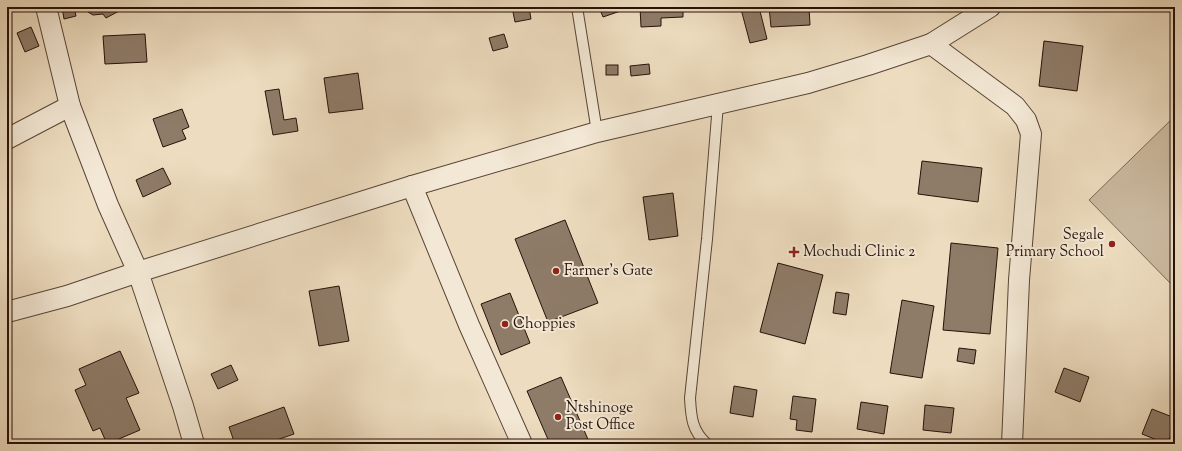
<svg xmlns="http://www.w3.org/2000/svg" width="1182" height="451" font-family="'Sorts Mill Goudy',serif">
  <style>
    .green { fill: #cbbaa0; stroke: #796654 }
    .building { fill: #8e7b68; stroke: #271209 }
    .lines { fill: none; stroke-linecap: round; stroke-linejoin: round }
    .service-casing { stroke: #584436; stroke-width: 12 }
    .minor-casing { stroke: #584436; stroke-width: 22 }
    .service { stroke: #f3e8d5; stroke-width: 10 }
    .minor { stroke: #f3e8d5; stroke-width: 20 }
    .poi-dot { fill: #8f2418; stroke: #f3e8d5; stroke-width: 1.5 }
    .labels { text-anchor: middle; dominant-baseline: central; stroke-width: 4; stroke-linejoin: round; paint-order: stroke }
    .poi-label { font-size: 15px; fill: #271209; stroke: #f3e8d5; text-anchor: start }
  </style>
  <rect width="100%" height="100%" fill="#eddcbf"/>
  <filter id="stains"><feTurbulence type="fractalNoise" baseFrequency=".005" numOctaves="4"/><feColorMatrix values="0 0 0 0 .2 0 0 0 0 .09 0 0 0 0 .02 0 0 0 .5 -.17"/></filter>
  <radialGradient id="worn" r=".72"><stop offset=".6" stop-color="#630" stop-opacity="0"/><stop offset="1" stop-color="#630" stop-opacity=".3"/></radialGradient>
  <polygon class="green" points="1175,116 1175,288 1089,200"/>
  <g class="building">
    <polygon points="62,7 74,7 76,16 64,19"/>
    <polygon points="86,7 117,7 119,11 106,18 103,14 93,15 88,12"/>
    <polygon points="512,7 529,7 531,19 515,22"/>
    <polygon points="599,7 632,7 603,17"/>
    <polygon points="640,7 683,7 683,17 661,18 661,26 641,27"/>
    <polygon points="750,7 759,7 767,39 750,43 741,9"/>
    <polygon points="769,7 809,7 810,25 771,27"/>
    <polygon points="31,27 39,46 25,52 17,33"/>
    <polygon points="145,34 147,62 105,64 103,36"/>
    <polygon points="504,34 508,47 493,51 489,38"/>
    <polygon points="1044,41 1083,46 1077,91 1039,86"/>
    <polygon points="649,64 650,74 631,76 630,66"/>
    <rect x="606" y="65" width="12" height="10"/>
    <polygon points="358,73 363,109 329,113 324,78"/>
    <polygon points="279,89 284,120 296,118 298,131 273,135 265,91"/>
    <polygon points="182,109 189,127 182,130 186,139 163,147 153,119"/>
    <polygon points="922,161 982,168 978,202 918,194"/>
    <polygon points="163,168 171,184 143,197 136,180"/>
    <polygon points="673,193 678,236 649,240 643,197"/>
    <polygon points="565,220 598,303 548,322 515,239"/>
    <polygon points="951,243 998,248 990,334 943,330"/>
    <polygon points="778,263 823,275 805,344 760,332"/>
    <polygon points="339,286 349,341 319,346 309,291"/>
    <polygon points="836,292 849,294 846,315 833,313"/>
    <polygon points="510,293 530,343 501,355 481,304"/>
    <polygon points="902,300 934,306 922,378 890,373"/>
    <polygon points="959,348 976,350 974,364 957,361"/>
    <polygon points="120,351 139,393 126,398 140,430 107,444 100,428 93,431 75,390 86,385 79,369"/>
    <polygon points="231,365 238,380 218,389 211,374"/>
    <polygon points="1064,368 1089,377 1080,402 1055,392"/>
    <polygon points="561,377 590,444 550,444 527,391"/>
    <polygon points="734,386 757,390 753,417 730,413"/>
    <polygon points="793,396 816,399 812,432 796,430 797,420 790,419"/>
    <polygon points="861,402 888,406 884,434 857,429"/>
    <polygon points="925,405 954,408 951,433 923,430"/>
    <polygon points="284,407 294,434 265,444 235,444 229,427"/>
    <polygon points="1152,409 1175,418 1175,426 1167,444 1142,434"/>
  </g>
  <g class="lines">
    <g class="service-casing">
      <g id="service">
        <polyline points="577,7 597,132"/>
        <path d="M 707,444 C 692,431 691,417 690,398 L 707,239 L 718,104"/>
      </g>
    </g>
    <g class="minor-casing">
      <g id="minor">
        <polyline points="46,7 70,106 108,205 138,272 183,406 194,444"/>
        <polyline points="931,44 1015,106 1026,120 1031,134 1019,280 1012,444"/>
        <polyline points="7,139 70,106"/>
        <polyline points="412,186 469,325 522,444"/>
        <polyline points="7,312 67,296 138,272 412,186 597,132 808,83 868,65 931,44 990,7"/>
      </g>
    </g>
    <use href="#service" class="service"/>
    <use href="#minor" class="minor"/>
  </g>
  <g class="poi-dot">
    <circle cx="1112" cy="244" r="4"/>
    <path d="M792 246h4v4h4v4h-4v4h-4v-4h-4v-4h4z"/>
    <circle cx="556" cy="271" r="4"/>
    <circle cx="505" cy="324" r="4"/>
    <circle cx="558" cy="417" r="4"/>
  </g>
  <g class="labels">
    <g class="poi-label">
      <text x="1104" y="235" text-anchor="end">Segale<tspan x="1104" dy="17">Primary School</tspan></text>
      <text x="803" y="252">Mochudi Clinic 2</text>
      <text x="564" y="271">Farmer's Gate</text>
      <text x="513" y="324">Choppies</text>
      <text x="566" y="408">Ntshinoge<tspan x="566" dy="17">Post Office</tspan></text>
    </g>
  </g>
  <rect width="1182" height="451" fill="none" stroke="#eddcbf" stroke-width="24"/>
  <rect x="8" y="8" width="1166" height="435" fill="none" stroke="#271209" stroke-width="2"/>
  <rect x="12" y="12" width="1158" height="427" fill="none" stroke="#271209"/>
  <rect width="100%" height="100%" filter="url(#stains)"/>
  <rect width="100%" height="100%" fill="url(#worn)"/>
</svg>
